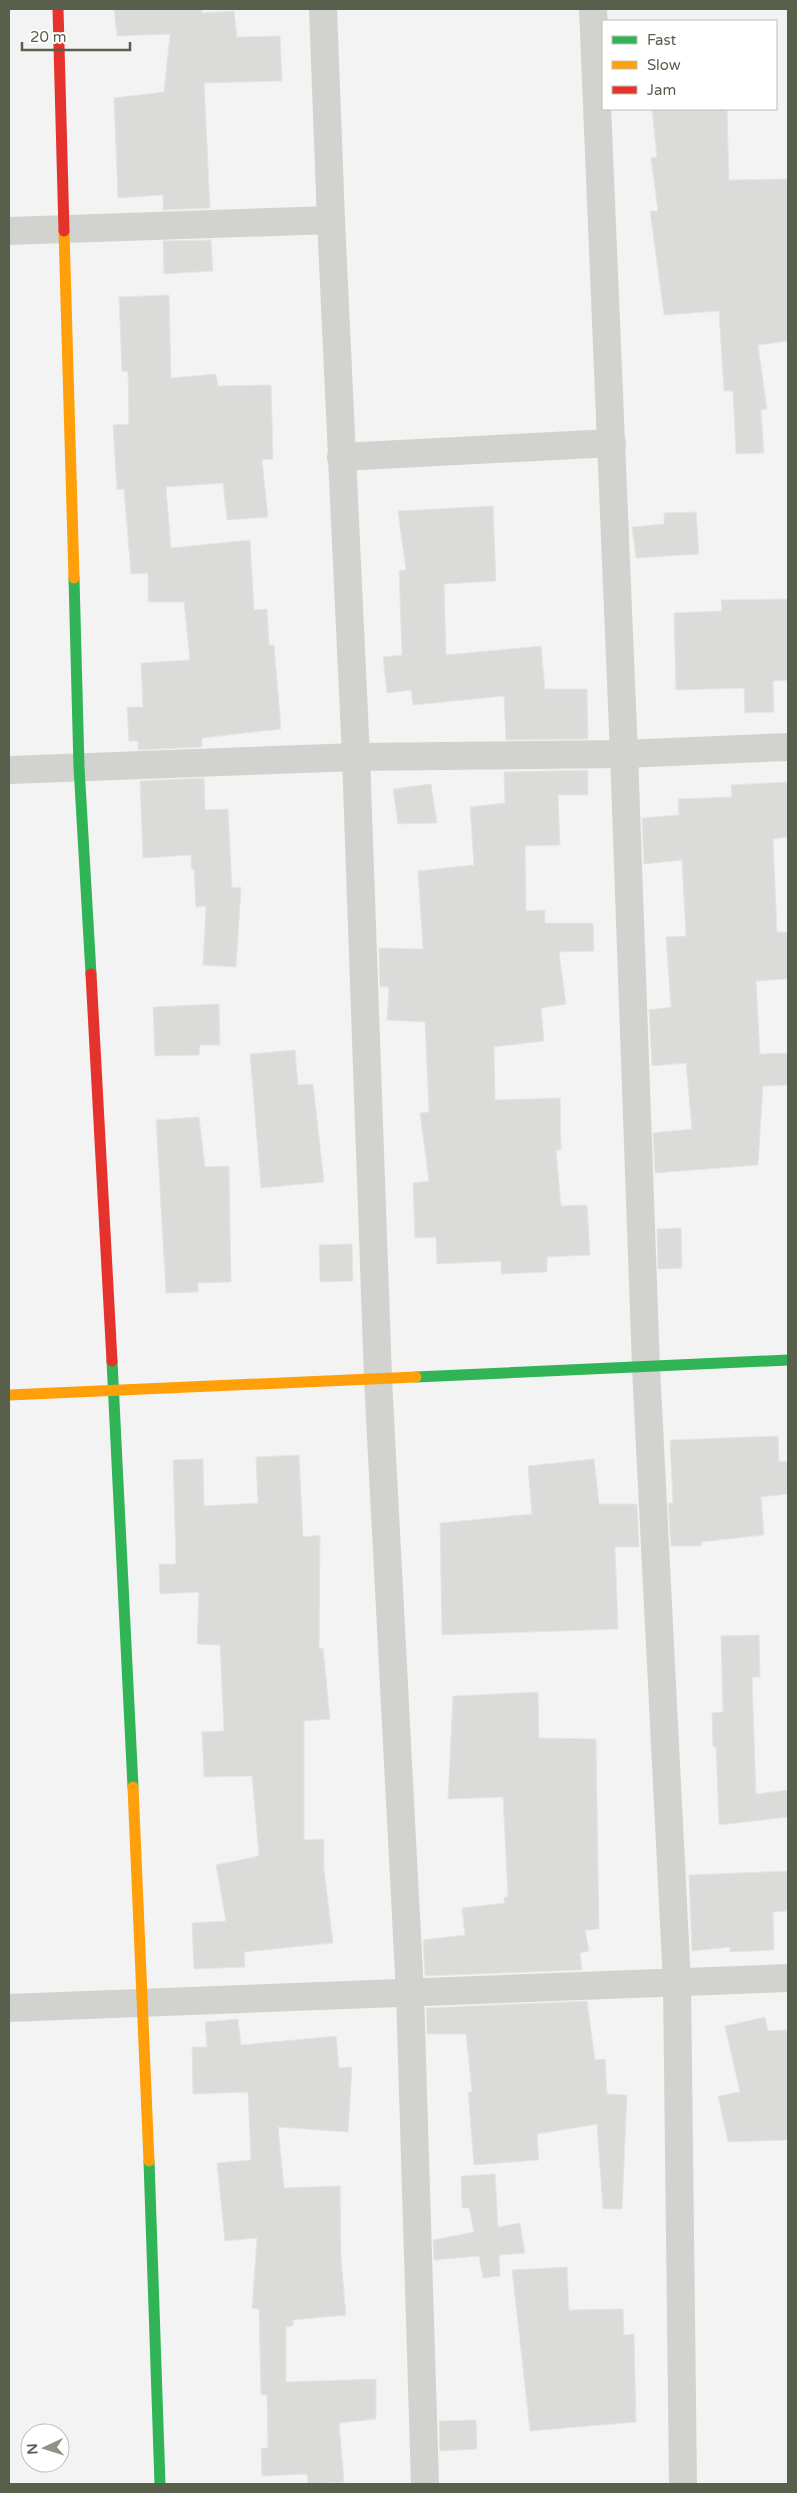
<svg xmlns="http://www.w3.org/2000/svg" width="797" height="2493" font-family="'Varela Round',sans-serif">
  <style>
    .building { fill: #dbdbd9; stroke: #e5e6e4 }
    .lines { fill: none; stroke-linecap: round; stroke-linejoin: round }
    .street { stroke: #d2d3ce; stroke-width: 28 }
    .fast { stroke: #30b455; stroke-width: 11 }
    .slow { stroke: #ff9f0a; stroke-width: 11 }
    .jam { stroke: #e5322d; stroke-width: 11 }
  </style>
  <rect width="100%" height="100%" fill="#f3f3f3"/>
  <g class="building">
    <polygon points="114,9 202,9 202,13 234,11 237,37 280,36 282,81 204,83 210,208 163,210 163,195 118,198 114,98 164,92 170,34 117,36"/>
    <polygon points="652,109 727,109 729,180 788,179 788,341 758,345 767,409 761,410 764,453 736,454 733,391 724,391 719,311 664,315 650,211 658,211 651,158 657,157"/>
    <polygon points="211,240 213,271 164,274 163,241"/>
    <polygon points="169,295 171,378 216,374 218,386 271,385 273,459 262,460 268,517 227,520 223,483 166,487 171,548 250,540 254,610 267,609 269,645 274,645 281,729 202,738 202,747 138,750 138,741 129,741 127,707 143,707 141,663 190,660 184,602 148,602 148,573 131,574 124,489 117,490 113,425 129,424 128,372 122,371 119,297"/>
    <polygon points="493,506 496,581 444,584 446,655 541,646 545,689 587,689 588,739 506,740 504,696 413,705 411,690 387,693 383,657 402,655 399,570 406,570 398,511"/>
    <polygon points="696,512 699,554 636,558 632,527 664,524 664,513"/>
    <polygon points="788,599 788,680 773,681 774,712 745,713 744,688 676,690 674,613 722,611 721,600"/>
    <polygon points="588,770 588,795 558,795 560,845 525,846 526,911 545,910 545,923 593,923 594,951 559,952 566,1004 541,1008 544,1041 494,1047 495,1100 560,1098 561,1150 556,1150 561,1206 587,1205 590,1255 547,1257 547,1272 501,1274 501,1261 437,1264 436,1237 415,1238 413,1183 429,1181 420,1113 429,1112 425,1022 387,1020 389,987 380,987 379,948 423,949 418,871 474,865 470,807 505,803 504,772"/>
    <polygon points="204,778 205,810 228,809 232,888 241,887 236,967 203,965 206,906 196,907 194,869 191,869 191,855 143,858 140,781"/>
    <polygon points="788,782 788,837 773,839 777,932 788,932 788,979 756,981 760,1054 788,1053 788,1085 763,1086 758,1165 655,1173 653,1133 692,1129 686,1063 652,1066 649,1010 671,1007 666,937 686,936 682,860 644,864 642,818 679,815 678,799 732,797 731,785"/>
    <polygon points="431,784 437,823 398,824 393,789"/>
    <polygon points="219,1004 220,1045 200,1045 199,1055 155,1056 153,1007"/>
    <polygon points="295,1050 298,1085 313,1084 324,1182 261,1188 250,1054"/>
    <polygon points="199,1117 205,1167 229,1166 231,1282 198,1283 198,1292 166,1293 156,1120"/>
    <polygon points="681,1228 682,1268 658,1269 657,1229"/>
    <polygon points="352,1244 353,1281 320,1282 319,1245"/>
    <polygon points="778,1436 779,1462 788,1461 788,1494 761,1497 764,1535 701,1542 701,1546 671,1546 668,1503 673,1503 670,1440"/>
    <polygon points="299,1455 303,1537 320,1535 319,1649 323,1648 330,1719 304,1721 304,1840 324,1839 324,1870 333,1943 244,1952 245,1967 194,1969 192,1923 226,1921 216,1865 259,1856 252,1776 204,1777 202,1732 224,1731 220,1645 197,1644 199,1592 160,1594 159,1564 176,1564 173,1460 203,1459 204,1506 258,1503 256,1457"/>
    <polygon points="594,1459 599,1504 637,1504 639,1547 615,1547 618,1629 442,1635 440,1523 532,1514 528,1466"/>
    <polygon points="759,1635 760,1677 752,1677 756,1794 788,1790 788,1817 719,1825 716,1747 713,1747 712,1713 723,1712 721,1636"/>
    <polygon points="538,1692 539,1738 596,1739 599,1929 585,1930 589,1951 580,1953 582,1970 425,1976 423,1940 465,1935 462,1908 505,1903 504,1897 508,1897 503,1797 448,1799 453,1696"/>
    <polygon points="788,1871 788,1911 773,1912 774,1950 730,1952 730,1947 692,1951 689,1875"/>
    <polygon points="587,2001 595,2060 605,2059 607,2094 627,2095 622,2209 603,2209 597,2124 537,2134 539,2160 474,2165 468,2092 472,2092 466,2034 427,2034 426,2008"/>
    <polygon points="765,2017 768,2031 788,2030 788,2140 728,2142 718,2096 740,2092 725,2026"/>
    <polygon points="238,2019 241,2045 336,2036 339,2068 352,2067 348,2132 278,2127 284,2188 340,2186 341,2259 346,2315 293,2320 293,2326 286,2327 286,2382 376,2379 376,2419 339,2423 344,2482 308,2484 307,2474 262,2476 261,2448 268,2448 267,2395 261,2395 259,2309 252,2308 257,2238 225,2241 217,2163 251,2160 248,2092 193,2094 192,2047 207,2047 205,2022"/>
    <polygon points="495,2174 498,2227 520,2223 525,2253 499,2255 500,2276 483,2278 479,2256 434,2260 433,2240 474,2232 469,2208 462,2208 461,2176"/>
    <polygon points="567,2267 569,2310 623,2309 624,2335 634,2334 636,2422 530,2431 512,2270"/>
    <polygon points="476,2420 477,2449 440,2451 439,2421"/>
  </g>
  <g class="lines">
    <g class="street">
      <polyline points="323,9 331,220 356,757 378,1378 410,1994 425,2484"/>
      <polyline points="593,9 624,754 646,1367 677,1983 683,2484"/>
      <polyline points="9,231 331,220"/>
      <polyline points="341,457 612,443"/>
      <polyline points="9,770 356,757 624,754 788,747"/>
      <polyline points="9,2008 788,1978"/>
    </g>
    <g class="fast">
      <polyline points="74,578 79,767 91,974"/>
      <polyline points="112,1361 133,1787"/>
      <polyline points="416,1377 788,1360"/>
      <polyline points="149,2161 160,2484"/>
    </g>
    <g class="slow">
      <polyline points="64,231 74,578"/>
      <polyline points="9,1395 416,1377"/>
      <polyline points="133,1787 149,2161"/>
    </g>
    <g class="jam">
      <polyline points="58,9 64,231"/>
      <polyline points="91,974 112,1361"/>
    </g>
  </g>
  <rect width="797" height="2493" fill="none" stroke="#585f4a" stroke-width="20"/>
  <rect x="602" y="20" width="175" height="90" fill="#ffffff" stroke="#bcbfb7"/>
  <rect x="612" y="36" width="25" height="8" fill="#30b455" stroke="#bcbfb7"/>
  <text x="647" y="45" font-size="15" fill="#585f4a">Fast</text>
  <rect x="612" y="61" width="25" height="8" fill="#ff9f0a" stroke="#bcbfb7"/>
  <text x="647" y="70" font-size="15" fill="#585f4a">Slow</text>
  <rect x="612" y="86" width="25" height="8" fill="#e5322d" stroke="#bcbfb7"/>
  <text x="647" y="95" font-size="15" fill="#585f4a">Jam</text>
  <g transform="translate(45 2448) rotate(266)"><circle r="24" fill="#ffffff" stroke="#bcbfb7"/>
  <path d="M0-4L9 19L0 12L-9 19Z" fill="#8e9385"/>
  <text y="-8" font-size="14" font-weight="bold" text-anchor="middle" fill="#585f4a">N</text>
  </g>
  <path d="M22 42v8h108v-8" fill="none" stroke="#585f4a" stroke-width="2.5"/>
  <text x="30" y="42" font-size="15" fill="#585f4a" stroke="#ffffff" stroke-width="4" paint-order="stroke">20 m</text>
</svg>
